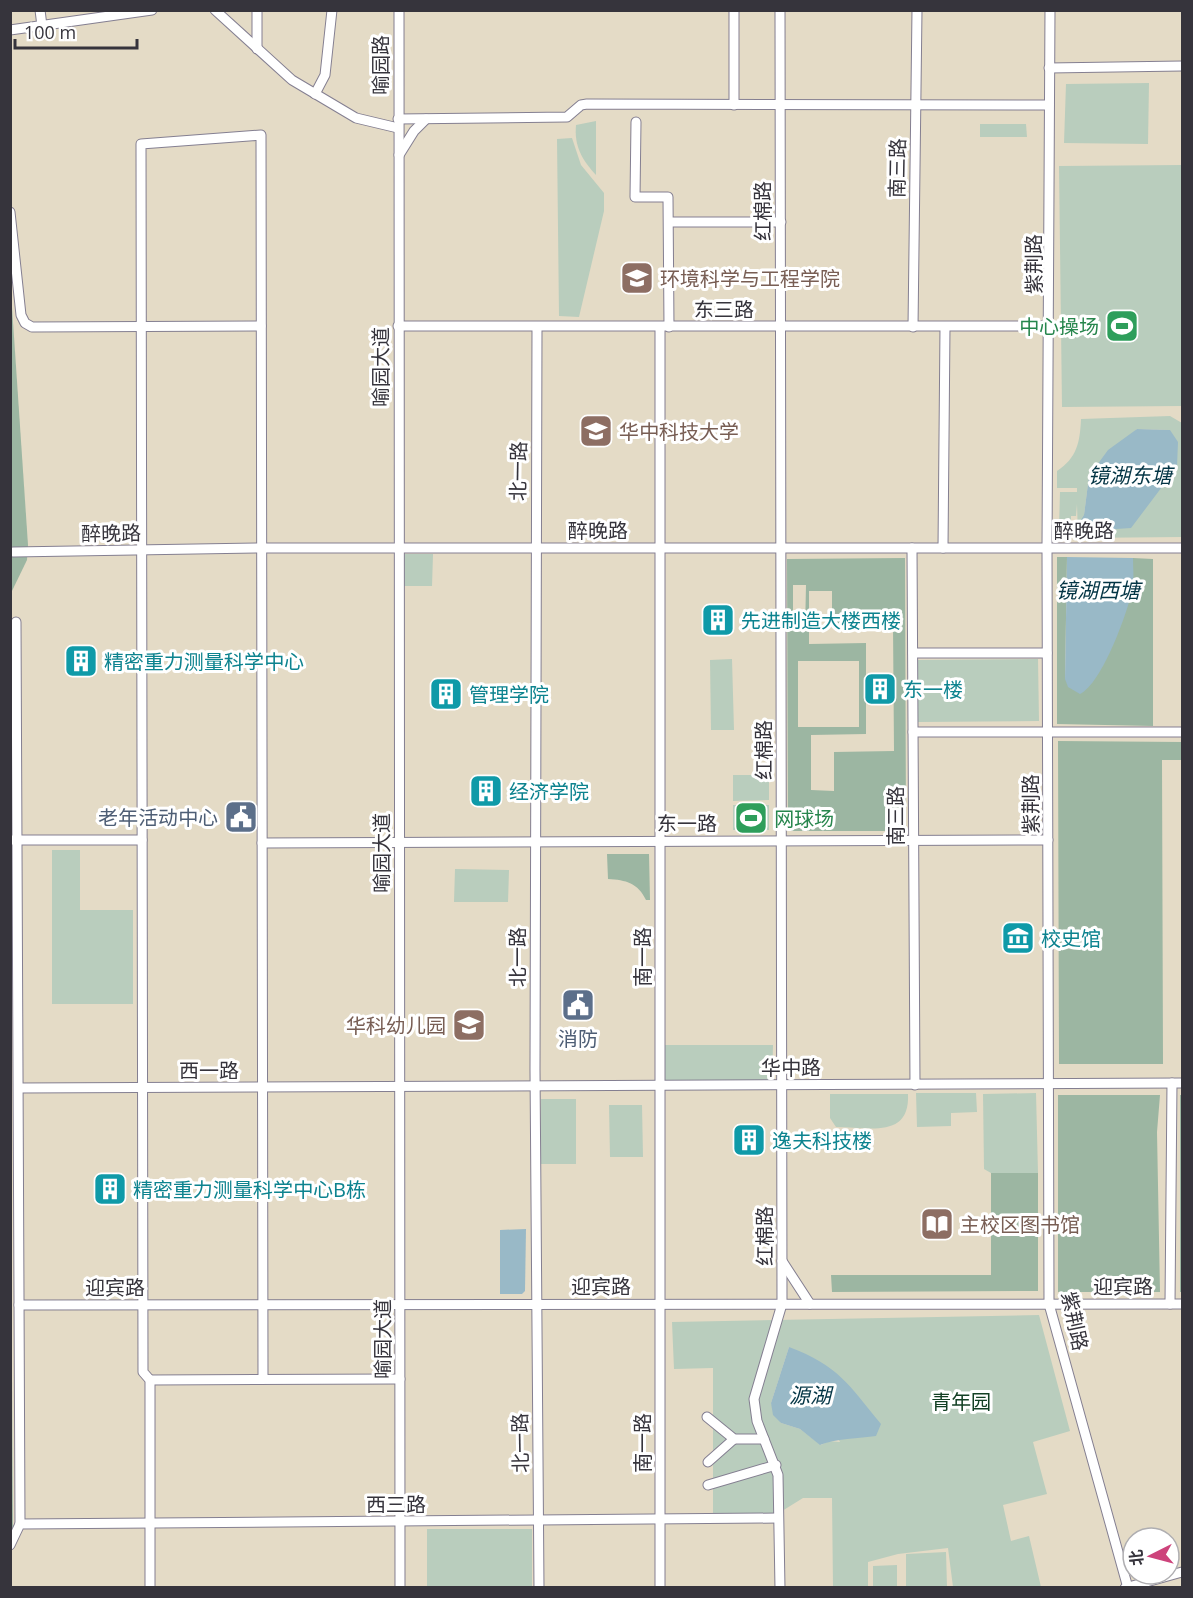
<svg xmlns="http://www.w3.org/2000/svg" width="1193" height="1598" font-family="'Open Sans','Noto Sans SC',sans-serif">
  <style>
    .education { fill: #e4dbc6; fill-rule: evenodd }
    .green { fill: #b9cdbd; fill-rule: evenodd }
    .forest { fill: #9cb6a2; fill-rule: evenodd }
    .water { fill: #99b9c7 }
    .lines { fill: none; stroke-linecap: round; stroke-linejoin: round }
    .minor-casing { stroke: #847f91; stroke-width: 11 }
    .minor { stroke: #fff; stroke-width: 9 }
    .labels { text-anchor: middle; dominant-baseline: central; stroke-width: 6; stroke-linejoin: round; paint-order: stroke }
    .street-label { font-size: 20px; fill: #36343c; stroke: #fff }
    .education-label { font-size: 20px; fill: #785e54; stroke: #fff; text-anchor: start }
    .leisure-label { font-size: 20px; fill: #27864d; stroke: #fff; text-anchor: end }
    .culture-label { font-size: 20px; fill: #0d838f; stroke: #fff; text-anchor: start }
    .service-label { font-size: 20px; fill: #4e5e75; stroke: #fff; text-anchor: end }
    .park-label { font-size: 20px; fill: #134024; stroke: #fff }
    .water-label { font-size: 21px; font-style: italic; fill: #043545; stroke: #fff }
  </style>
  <rect width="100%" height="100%" fill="#e7e2f6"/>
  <path class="education" d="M 11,11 L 1182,11 L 1182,1587 L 11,1588 ZM 1133,1538 L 1169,1538 L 1169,1574 L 1133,1574 Z"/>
  <g class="green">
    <polygon points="1149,83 1148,144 1064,143 1066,84"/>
    <path d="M 596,121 L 596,175 C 582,160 574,146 576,125 Z"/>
    <polygon points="980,124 1026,124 1027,137 980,137"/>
    <polygon points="572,138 581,165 604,193 604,211 579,317 559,316 557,139"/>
    <polygon points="1182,165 1182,406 1062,407 1059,166"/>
    <path d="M 1170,416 L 1182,423 L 1182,537 L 1078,538 L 1077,504 L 1076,516 L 1071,516 L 1071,527 L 1059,527 L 1060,492 L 1077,492 L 1077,488 L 1057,488 L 1057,471 C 1077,458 1080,442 1081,419 ZM 1137,429 L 1170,430 L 1080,519 L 1084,515 L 1089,476 Z"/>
    <polygon points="402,554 433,554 432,586 403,586"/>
    <polygon points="732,659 734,730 711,730 710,660"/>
    <polygon points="1038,659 1039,721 918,722 917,660"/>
    <polygon points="733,775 769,775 769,800 733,801"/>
    <rect x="733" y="805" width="36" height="25"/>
    <polygon points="52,850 80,850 80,910 133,910 133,1004 52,1004"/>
    <polygon points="455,869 509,870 508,902 454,902"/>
    <polygon points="665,1045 773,1045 772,1082 664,1082"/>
    <polygon points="916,1093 976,1093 977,1112 951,1113 951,1126 917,1127"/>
    <polygon points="1036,1093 1038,1173 991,1173 984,1169 983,1094"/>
    <path d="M 830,1094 L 908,1094 C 910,1139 869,1127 836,1127 L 830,1118 Z"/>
    <polygon points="541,1099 576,1099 576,1164 540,1164"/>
    <polygon points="609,1105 642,1105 643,1157 610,1157"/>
    <path d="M 1039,1315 L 1070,1431 L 1033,1442 L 1047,1494 L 1003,1505 L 1011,1541 L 1029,1536 L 1041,1587 L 953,1587 L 948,1548 L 898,1554 L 868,1562 L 868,1587 L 833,1587 L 832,1498 L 803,1498 L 774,1516 L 713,1519 L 713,1368 L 674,1369 L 672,1322 ZM 789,1347 L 840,1442 L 829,1441 L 821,1445 L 800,1429 L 781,1423 L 771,1403 Z"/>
    <rect x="427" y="1529" width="105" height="58"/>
    <polygon points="946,1552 947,1587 906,1587 906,1554"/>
    <polygon points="897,1565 897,1587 873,1587 873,1566"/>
  </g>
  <g class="forest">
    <polygon points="10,277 28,545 27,560 11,593"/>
    <polygon points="1057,557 1067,557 1065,679 1127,605 1133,588 1133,558 1153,559 1153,726 1057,724"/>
    <path d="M 905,558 L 906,831 L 788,831 L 787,559 ZM 793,585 L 806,585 L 805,631 L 793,630 ZM 809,591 L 832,591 L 832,625 L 893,625 L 894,751 L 834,752 L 834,791 L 811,790 L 811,735 L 866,734 L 866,643 L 809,644 ZM 798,661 L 859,661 L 859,727 L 798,727 Z"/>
    <polygon points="1058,741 1182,742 1182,760 1162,760 1163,1064 1059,1064"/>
    <path d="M 607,854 L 649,854 L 650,900 L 646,900 C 638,883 626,880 608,879 Z"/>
    <polygon points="10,1077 13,1527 11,1534"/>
    <polygon points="1058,1095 1160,1095 1157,1132 1160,1292 1058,1292"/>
    <rect x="1180" y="1095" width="2" height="197"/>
    <polygon points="991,1173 1038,1173 1038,1291 832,1292 831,1275 991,1275"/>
  </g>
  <g class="water">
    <polygon points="1137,429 1170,430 1178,442 1177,467 1131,528 1086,531 1078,525 1084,515 1089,476 1108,450"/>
    <path d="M 1067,557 L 1133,558 C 1133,567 1134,577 1133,586 C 1129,610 1102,684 1080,694 L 1068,687 L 1065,679 Z"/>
    <polygon points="526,1229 525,1291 522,1294 500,1294 500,1230"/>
    <path d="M 789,1347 C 839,1366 848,1384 881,1424 L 876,1436 C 860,1438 834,1439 820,1445 L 800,1429 L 781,1423 L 773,1415 L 771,1403 Z"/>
  </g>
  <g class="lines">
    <g class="minor-casing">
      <g id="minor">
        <polyline points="40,10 42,26"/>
        <polyline points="215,10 292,80 356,118 398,128"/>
        <polyline points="257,10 257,49"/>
        <polyline points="399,10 400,1588"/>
        <polyline points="1050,10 1047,548 1049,1304 1128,1588"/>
        <polyline points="10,30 152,10"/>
        <polyline points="1049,68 1182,66"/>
        <polyline points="315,94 325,75 332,10"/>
        <polyline points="734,105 734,10"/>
        <polyline points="398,119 567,117 581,105 587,104 1049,105"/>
        <polyline points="636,122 635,197 668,197 669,327"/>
        <polyline points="399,155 414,131 426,119"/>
        <polyline points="10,212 21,315 25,323 32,327 261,326"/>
        <polyline points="669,222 781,222"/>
        <polyline points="398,326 1051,326"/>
        <polyline points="537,327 535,1070 539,1588"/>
        <polyline points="660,327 660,1588"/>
        <polyline points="913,327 917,10"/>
        <polyline points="912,548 915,1085"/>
        <polyline points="943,548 945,327"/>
        <polyline points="13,552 261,548 1182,548"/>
        <polyline points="16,622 20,1524"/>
        <polyline points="913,653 1047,653"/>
        <polyline points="913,732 1182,732"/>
        <polyline points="10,840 142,840"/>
        <polyline points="262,843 1048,840"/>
        <polyline points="19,1088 1182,1083"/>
        <polyline points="782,1261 810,1304"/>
        <polyline points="1170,1304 1172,1083"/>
        <polyline points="19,1305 1182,1304"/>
        <polyline points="150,1380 400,1379"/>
        <polyline points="707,1417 734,1439 764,1439"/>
        <polyline points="708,1462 734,1439"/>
        <polyline points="708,1485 776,1465"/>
        <polyline points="10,1545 20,1524 778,1518"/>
        <polyline points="150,1588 150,1380 143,1372 141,144 261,135 263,1379"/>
        <polyline points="780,1588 778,1475 757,1421 754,1399 782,1304 780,10"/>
        <polyline points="1125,1588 1182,1572"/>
      </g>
    </g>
    <use href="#minor" class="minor"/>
  </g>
  <defs>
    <g id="university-square" transform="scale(1.725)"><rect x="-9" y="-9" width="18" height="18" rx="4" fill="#8d6e63" stroke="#fff"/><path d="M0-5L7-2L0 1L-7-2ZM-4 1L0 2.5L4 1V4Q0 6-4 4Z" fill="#fff"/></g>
    <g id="stadium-square" transform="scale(1.725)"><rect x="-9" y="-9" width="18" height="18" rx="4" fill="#2e9e5b" stroke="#fff"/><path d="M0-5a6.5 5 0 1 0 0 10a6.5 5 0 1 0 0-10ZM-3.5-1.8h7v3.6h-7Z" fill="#fff"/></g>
    <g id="building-square" transform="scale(1.725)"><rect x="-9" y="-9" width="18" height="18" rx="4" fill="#0f9aa8" stroke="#fff"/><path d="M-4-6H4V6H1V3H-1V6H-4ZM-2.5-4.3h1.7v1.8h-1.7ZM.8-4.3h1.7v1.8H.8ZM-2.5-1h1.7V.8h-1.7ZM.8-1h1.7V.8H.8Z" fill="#fff"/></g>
    <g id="civic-square" transform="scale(1.725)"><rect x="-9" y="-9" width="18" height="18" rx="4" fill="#5c6f8a" stroke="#fff"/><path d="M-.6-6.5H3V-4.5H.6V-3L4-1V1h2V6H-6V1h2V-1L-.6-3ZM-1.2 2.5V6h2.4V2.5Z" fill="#fff"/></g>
    <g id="museum-square" transform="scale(1.725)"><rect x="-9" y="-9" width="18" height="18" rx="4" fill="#0f9aa8" stroke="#fff"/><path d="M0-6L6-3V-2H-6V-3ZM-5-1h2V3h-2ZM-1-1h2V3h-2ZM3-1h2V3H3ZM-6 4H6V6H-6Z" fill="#fff"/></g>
    <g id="school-square" transform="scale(1.725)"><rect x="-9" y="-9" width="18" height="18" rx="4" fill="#8d6e63" stroke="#fff"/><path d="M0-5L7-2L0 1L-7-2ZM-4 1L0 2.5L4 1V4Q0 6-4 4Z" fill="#fff"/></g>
    <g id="library-square" transform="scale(1.725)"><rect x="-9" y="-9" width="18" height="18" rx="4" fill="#8d6e63" stroke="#fff"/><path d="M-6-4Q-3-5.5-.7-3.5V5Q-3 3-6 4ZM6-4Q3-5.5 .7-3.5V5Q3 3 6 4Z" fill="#fff"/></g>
  </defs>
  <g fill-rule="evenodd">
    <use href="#university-square" x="637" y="278"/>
    <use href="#stadium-square" x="1122" y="326"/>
    <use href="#university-square" x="596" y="431"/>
    <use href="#building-square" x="718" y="620"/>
    <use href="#building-square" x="81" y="661"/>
    <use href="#building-square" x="880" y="689"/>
    <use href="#building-square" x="446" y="694"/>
    <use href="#building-square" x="486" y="791"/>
    <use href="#civic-square" x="241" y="817"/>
    <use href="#stadium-square" x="751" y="818"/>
    <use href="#museum-square" x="1018" y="938"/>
    <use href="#civic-square" x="578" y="1005"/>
    <use href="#school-square" x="469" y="1025"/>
    <use href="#building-square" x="749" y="1140"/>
    <use href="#building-square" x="110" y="1189"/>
    <use href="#library-square" x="937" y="1224"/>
  </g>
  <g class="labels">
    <g class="street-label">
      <text transform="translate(380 65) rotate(-90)">喻园路</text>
      <text transform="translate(897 168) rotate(-89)">南三路</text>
      <text transform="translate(762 211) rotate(-90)">红棉路</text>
      <text transform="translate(1033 264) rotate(-90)">紫荆路</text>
      <text x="724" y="309">东三路</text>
      <text transform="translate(380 367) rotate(-90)">喻园大道</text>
      <text transform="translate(518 471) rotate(-89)">北一路</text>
      <text x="598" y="530">醉晚路</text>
      <text x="1084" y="530">醉晚路</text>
      <text transform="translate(111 533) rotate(-1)">醉晚路</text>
      <text transform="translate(763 750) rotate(-90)">红棉路</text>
      <text transform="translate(1030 804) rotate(-90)">紫荆路</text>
      <text transform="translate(895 816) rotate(-90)">南三路</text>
      <text x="687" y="823">东一路</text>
      <text transform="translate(381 853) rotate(-90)">喻园大道</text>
      <text transform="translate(517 957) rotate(-90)">北一路</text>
      <text transform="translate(642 957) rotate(-90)">南一路</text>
      <text x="791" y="1067">华中路</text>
      <text x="209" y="1070">西一路</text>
      <text transform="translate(764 1236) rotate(-90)">红棉路</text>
      <text x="601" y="1286">迎宾路</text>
      <text x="1123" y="1286">迎宾路</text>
      <text x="115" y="1287">迎宾路</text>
      <text transform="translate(1075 1321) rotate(78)">紫荆路</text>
      <text transform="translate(382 1339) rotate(-90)">喻园大道</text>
      <text transform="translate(520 1443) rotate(-91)">北一路</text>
      <text transform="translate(642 1443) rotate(-90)">南一路</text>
      <text x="396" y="1504">西三路</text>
    </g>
    <g class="education-label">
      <text x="660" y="278">环境科学与工程学院</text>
      <text x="619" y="431">华中科技大学</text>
      <text x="446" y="1025" text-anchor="end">华科幼儿园</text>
      <text x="960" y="1224">主校区图书馆</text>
    </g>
    <g class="leisure-label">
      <text x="1099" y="326">中心操场</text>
      <text x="774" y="818" text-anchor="start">网球场</text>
    </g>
    <g class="culture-label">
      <text x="741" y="620">先进制造大楼西楼</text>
      <text x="104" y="661">精密重力测量科学中心</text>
      <text x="903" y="689">东一楼</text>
      <text x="469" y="694">管理学院</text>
      <text x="509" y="791">经济学院</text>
      <text x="1041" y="938">校史馆</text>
      <text x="772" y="1140">逸夫科技楼</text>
      <text x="133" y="1189">精密重力测量科学中心B栋</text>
    </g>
    <g class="service-label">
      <text x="218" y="817">老年活动中心</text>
      <text x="578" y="1038" text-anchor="middle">消防</text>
    </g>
    <g class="park-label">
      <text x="961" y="1401">青年园</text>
    </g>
    <g class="water-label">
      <text x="1130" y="475">镜湖东塘</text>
      <text x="1098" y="590">镜湖西塘</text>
      <text x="810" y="1395">源湖</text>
    </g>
  </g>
  <rect width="1193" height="1598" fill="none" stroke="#36343c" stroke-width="24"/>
  <g transform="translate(1151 1556) rotate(264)"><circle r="28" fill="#ffffff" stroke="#afaeb1" stroke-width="1.5"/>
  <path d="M0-4.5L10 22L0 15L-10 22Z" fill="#cd437b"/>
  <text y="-9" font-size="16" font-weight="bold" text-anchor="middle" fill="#36343c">北</text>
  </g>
  <path d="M15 39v9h122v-9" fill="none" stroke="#36343c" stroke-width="3"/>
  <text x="24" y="39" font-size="18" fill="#36343c" stroke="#ffffff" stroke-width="4.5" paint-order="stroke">100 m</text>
</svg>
